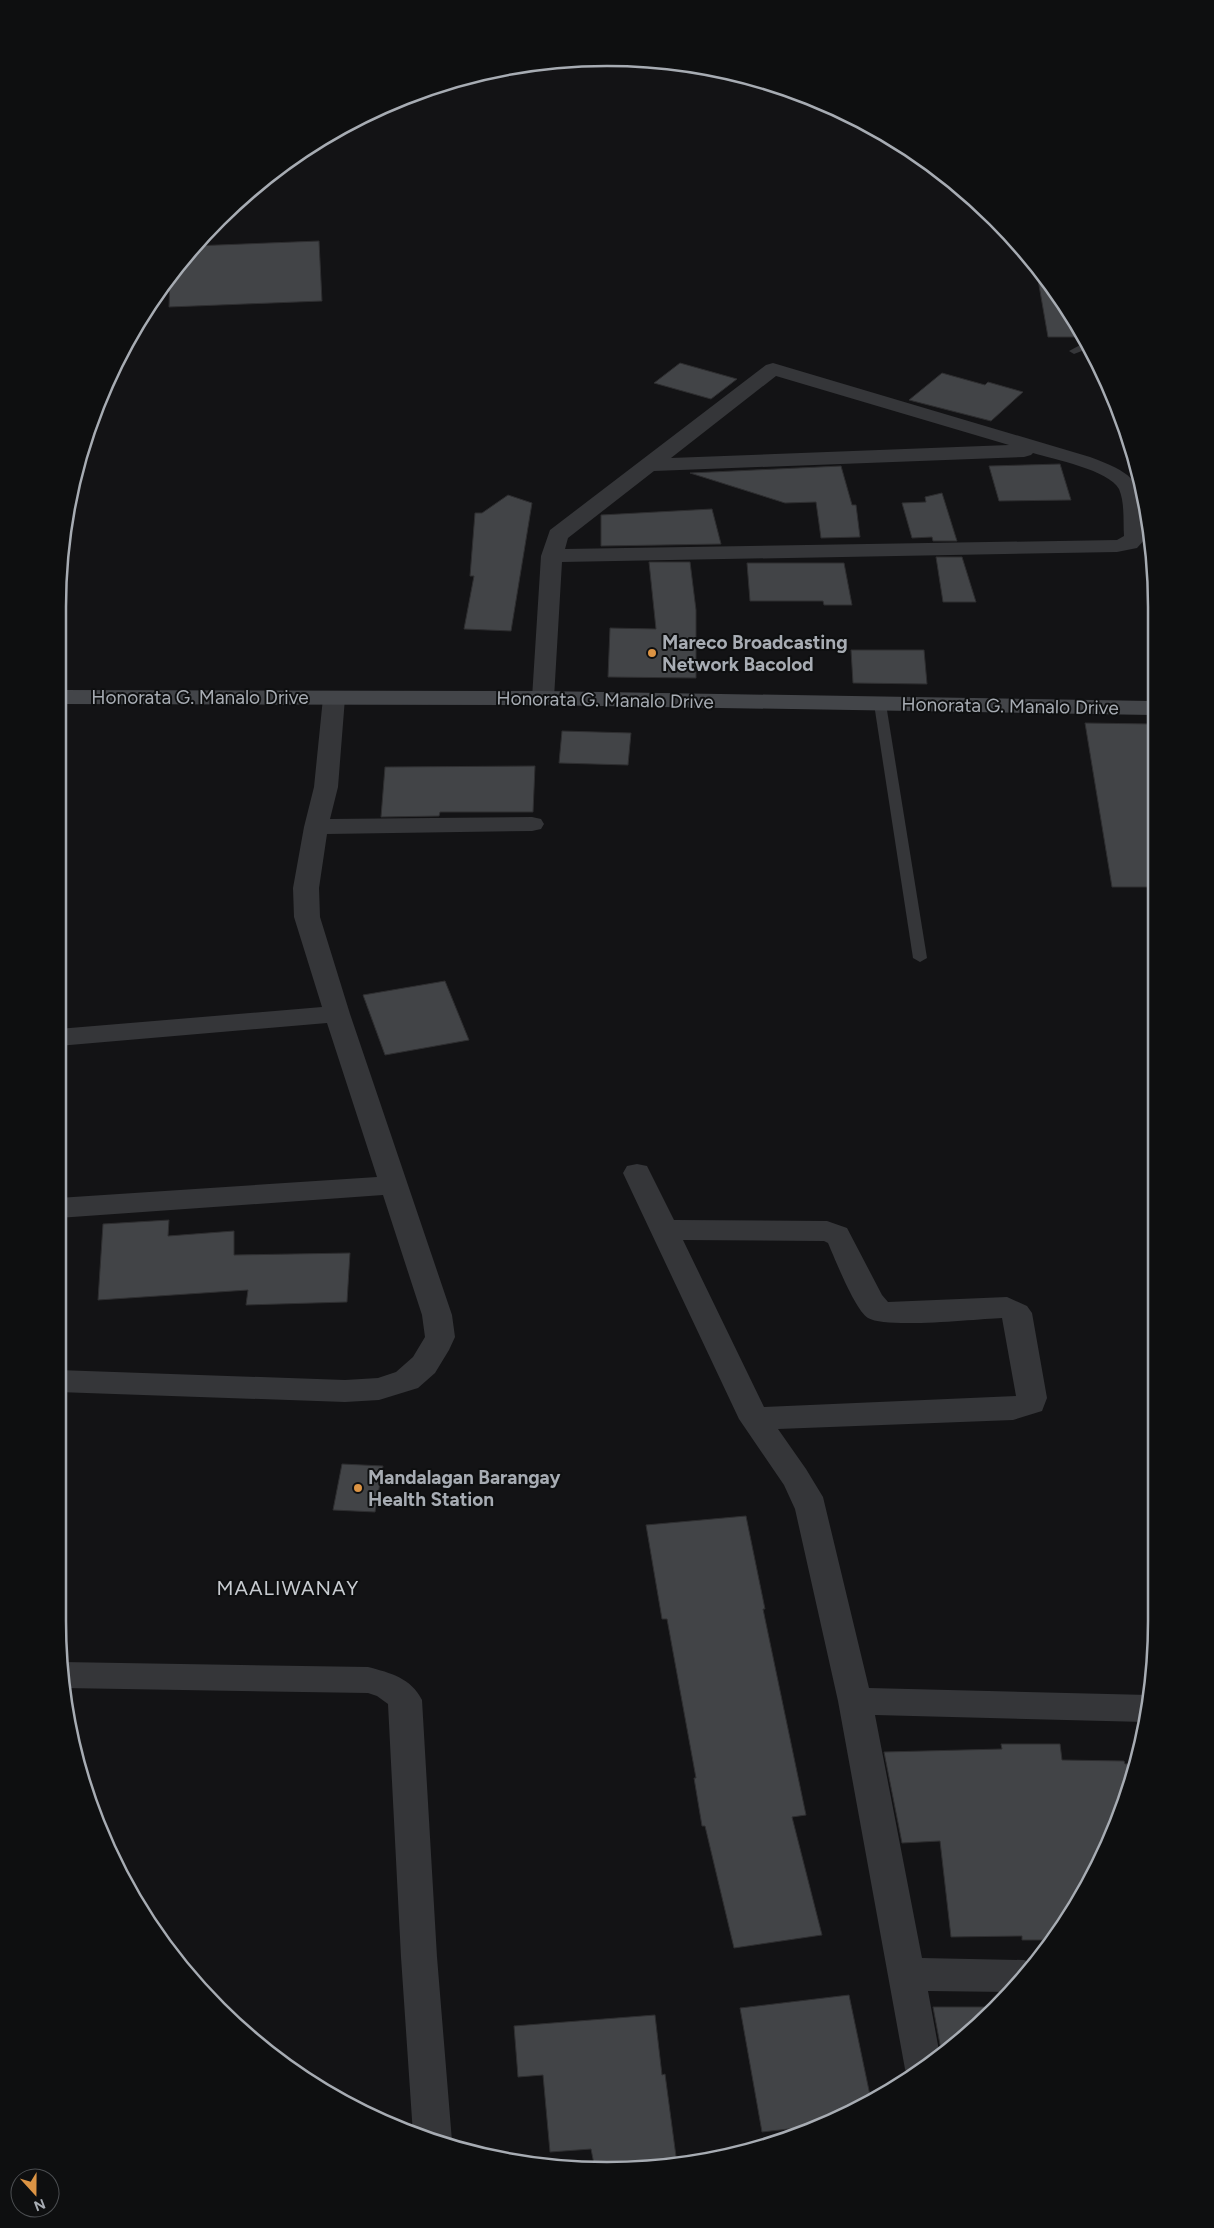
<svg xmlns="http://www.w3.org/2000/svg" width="1214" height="2228" font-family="Figtree,sans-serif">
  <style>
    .building { fill: #424447; stroke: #2e2e30 }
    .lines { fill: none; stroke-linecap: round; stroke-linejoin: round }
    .lane { fill: #353639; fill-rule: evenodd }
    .street { fill: #353639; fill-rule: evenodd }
    .secondary { fill: #434549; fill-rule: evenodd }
    .poi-dot { fill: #dc9444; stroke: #0e0f10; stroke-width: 2 }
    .labels { text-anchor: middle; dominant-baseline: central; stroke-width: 4; stroke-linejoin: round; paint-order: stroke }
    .poi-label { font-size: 19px; font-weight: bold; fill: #a7acb3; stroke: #0e0f10; text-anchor: start }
    .street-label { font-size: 19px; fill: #a7acb3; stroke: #0e0f10 }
    .neighbourhood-label { font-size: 20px; letter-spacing: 1px; fill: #c7cbd0; stroke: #0e0f10 }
    .rim { fill: none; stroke: #a7acb3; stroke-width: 2.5 }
  </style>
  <rect width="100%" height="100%" fill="#131315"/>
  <g class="building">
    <polygon points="319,241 322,301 169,307 170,278 193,246"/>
    <polygon points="1036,268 1064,302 1082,337 1048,337"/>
    <polygon points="680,363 737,379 711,399 654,383"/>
    <polygon points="942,373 985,385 988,382 1023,392 991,421 909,400"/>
    <polygon points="1060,464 1071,500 999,501 989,466"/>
    <polygon points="841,466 852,505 856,505 860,537 821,538 816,502 785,503 690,473"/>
    <polygon points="942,493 957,541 933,541 932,537 912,538 902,503 926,502 925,497"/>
    <polygon points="508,495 532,503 511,631 464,629 474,576 470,576 475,513 482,513"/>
    <polygon points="712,509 721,544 601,546 601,515"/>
    <polygon points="936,557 962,557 976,602 943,602"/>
    <polygon points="649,562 690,562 696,610 696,678 608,677 610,628 656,629"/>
    <polygon points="747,563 844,563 852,605 824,605 823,601 750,601"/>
    <polygon points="851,650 924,650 927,684 853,683"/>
    <polygon points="1085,723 1152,724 1153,887 1112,887"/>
    <polygon points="562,731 631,733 628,765 559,763"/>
    <polygon points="535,766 533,812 440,812 439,816 381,817 385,767"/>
    <polygon points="445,981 469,1040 385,1055 363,995"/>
    <polygon points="169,1220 168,1236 234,1231 234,1255 350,1253 347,1302 246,1305 248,1290 98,1300 103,1224"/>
    <polygon points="342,1464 383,1466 375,1512 333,1510"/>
    <polygon points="746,1516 765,1609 763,1609 806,1815 792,1817 822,1935 734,1948 705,1826 702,1826 694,1778 696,1778 667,1619 662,1619 646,1525"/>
    <polygon points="1001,1744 1060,1744 1062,1760 1124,1761 1125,1764 1137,1764 1083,1896 1053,1940 1022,1940 1022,1936 951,1937 940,1841 902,1843 884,1752 1002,1749"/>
    <polygon points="849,1995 871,2100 824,2125 762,2132 740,2008"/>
    <polygon points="933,2007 995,2007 970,2034 942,2055"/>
    <polygon points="655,2015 662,2075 665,2074 677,2164 643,2169 595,2169 591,2149 550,2152 543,2075 518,2077 514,2026"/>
  </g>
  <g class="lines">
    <g class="lane">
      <polygon points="1084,343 1087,349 1074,354 1069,351"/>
      <polygon points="880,700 886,704 927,958 920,962 913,958 874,704"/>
    </g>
    <g class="street">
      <path d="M 773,363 L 1090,457 C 1142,476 1142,485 1146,538 L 1137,548 L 1117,552 L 562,562 L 554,698 L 551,703 L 543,705 L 535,703 L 532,698 L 541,556 L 550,530 L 766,365 ZM 776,376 L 1009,445 L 671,458 ZM 1033,453 C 1053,459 1109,470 1119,489 C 1125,503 1123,522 1124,536 L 1117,540 L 565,549 L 568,538 L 654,471 L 1024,457 L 1031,455 Z"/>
      <polygon points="334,691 342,693 345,698 338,787 330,819 532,817 541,819 544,824 541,829 532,831 327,834 319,888 320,917 350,1014 452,1315 455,1337 449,1350 435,1373 418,1388 379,1400 345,1402 58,1392 58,1370 345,1380 378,1378 396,1372 413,1357 425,1337 422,1315 383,1195 58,1218 58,1198 377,1177 327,1023 58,1046 58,1029 322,1007 294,917 293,888 304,827 314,787 323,698 326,693"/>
      <path d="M 637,1164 L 647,1166 L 674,1220 L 827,1221 L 847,1228 L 882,1295 L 888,1302 L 1007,1297 L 1027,1306 L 1032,1313 L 1047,1398 L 1042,1411 L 1013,1420 L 778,1429 L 806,1469 L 823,1497 L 869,1688 L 1149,1695 L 1145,1722 L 875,1715 L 922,1958 L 1024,1960 L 1035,1964 L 1009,1992 L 928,1991 L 940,2056 L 910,2079 L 905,2069 L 838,1701 L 795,1509 L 784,1485 L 739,1419 L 623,1173 L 627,1166 ZM 683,1240 L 824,1241 L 828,1243 C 835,1259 855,1310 868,1318 C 887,1329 976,1319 1002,1318 L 1016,1396 L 764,1407 Z"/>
      <path d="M 62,1662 L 368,1667 C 391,1673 411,1678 422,1700 L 437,1957 L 452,2141 L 450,2147 L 413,2134 L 401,1957 L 388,1704 L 377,1696 L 368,1693 L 64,1688 Z"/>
    </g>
    <polygon class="secondary" points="59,690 543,691 1152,701 1152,715 543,705 59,704"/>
  </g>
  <g class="poi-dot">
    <circle cx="652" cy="653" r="5"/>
    <circle cx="358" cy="1488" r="5"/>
  </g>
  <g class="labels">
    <g class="poi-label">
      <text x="662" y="642">Mareco Broadcasting<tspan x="662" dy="22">Network Bacolod</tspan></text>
      <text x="368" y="1477">Mandalagan Barangay<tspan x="368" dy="22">Health Station</tspan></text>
    </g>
    <g class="street-label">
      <text x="200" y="697">Honorata G. Manalo Drive</text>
      <text transform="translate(605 700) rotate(1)">Honorata G. Manalo Drive</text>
      <text transform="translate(1010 706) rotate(1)">Honorata G. Manalo Drive</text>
    </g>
    <g class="neighbourhood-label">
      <text x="288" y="1588">MAALIWANAY</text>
    </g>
  </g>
  <path d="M0 0H1214V2228H0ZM607 66H607A541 541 0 0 1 1148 607V1621A541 541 0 0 1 607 2162H607A541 541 0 0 1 66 1621V607A541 541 0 0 1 607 66Z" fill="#0e0f10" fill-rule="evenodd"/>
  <path class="rim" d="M607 66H607A541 541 0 0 1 1148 607V1621A541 541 0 0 1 607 2162H607A541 541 0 0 1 66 1621V607A541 541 0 0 1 607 66Z"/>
  <g transform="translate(35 2193) rotate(159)"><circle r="24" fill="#0e0f10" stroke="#4b4e51"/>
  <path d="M0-4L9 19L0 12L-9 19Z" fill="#dc9444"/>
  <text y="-8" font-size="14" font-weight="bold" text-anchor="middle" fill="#a7acb3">N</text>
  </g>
</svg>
